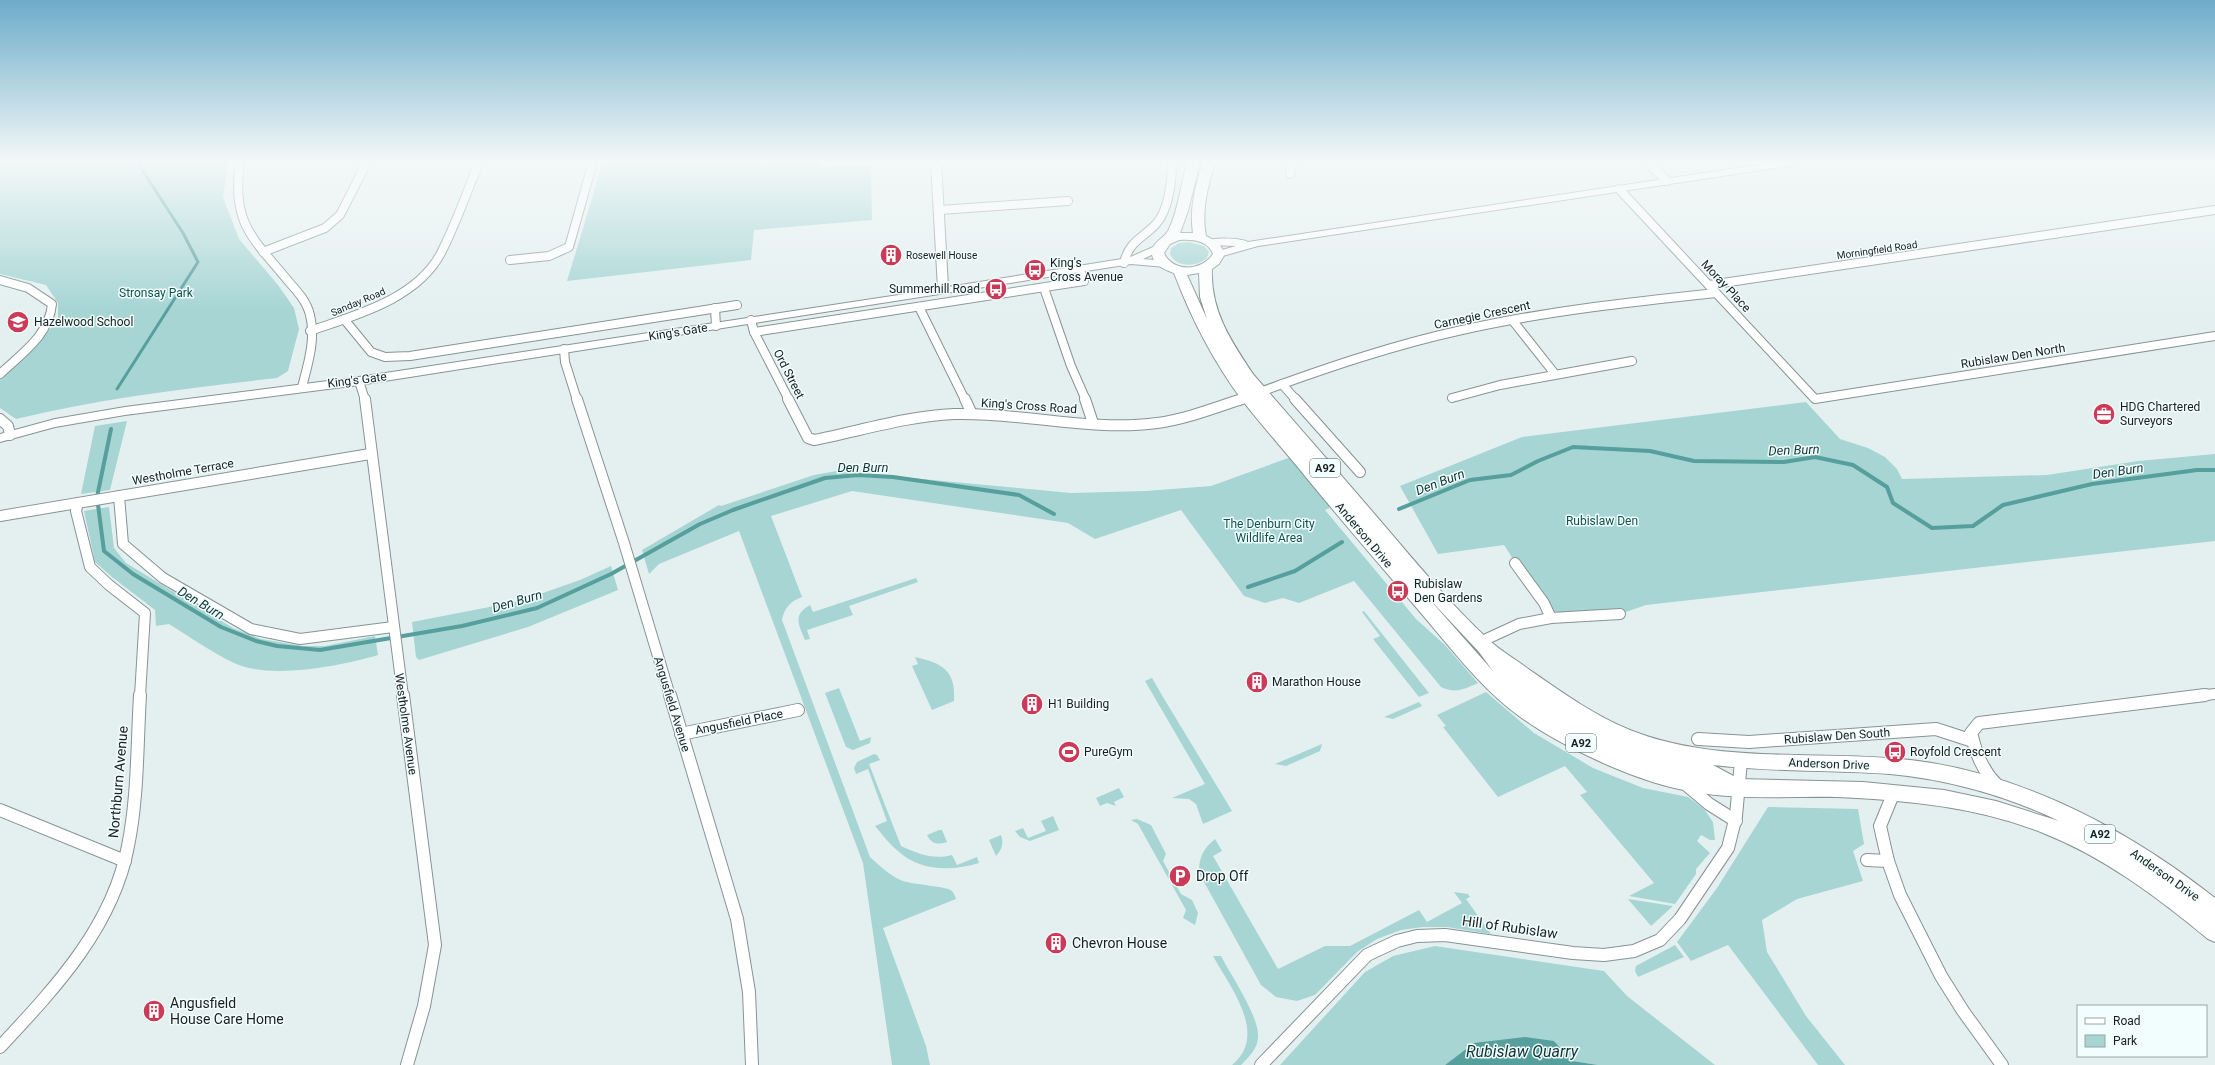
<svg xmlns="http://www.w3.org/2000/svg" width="2215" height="1065" font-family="Roboto,sans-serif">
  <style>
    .green { fill: #a6d5d4 }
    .water { fill: #569f9d }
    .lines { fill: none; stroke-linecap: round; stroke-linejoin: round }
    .stream-far1 { stroke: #569f9d; stroke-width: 3 }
    .stream { stroke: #569f9d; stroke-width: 4 }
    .minor-far2-casing { stroke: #889393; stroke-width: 10 }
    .minor-far1-casing { stroke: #889393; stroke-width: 12 }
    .minor-casing { stroke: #889393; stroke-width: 14 }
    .tertiary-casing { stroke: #889393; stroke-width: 2 }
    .primary-casing { stroke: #889393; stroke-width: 2 }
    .minor-far2 { stroke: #fff; stroke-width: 8 }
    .minor-far1 { stroke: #fff; stroke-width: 10 }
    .minor { stroke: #fff; stroke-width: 12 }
    .tertiary { fill: #fff; fill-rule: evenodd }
    .primary { fill: #fff; fill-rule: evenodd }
    .labels { text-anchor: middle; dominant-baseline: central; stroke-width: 3; stroke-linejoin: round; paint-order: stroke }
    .far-street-label { font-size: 10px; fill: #191e1e; stroke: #f1fefd }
    .far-poi-label { font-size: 10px; fill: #191e1e; stroke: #f1fefd; text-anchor: start }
    .shield { fill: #f1fefd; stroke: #5a6161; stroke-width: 1 }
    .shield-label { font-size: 11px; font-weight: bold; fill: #191e1e }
    .poi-label { font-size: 12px; fill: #191e1e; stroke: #f1fefd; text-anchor: start }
    .street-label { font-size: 12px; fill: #191e1e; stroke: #f1fefd }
    .park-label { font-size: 12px; fill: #105150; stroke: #f1fefd }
    .water-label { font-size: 13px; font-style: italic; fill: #113535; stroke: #f1fefd }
    .near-street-label { font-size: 14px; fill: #191e1e; stroke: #f1fefd }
    .near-poi-label { font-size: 14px; fill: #191e1e; stroke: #f1fefd; text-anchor: start }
    .near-water-label { font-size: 16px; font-style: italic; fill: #113535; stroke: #f1fefd }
  </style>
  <rect width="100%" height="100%" fill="#e4f0f0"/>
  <g class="green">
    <path d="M 0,162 L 228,162 L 223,197 L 239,239 L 278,285 L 294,308 L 299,329 L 288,371 L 277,378 C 189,388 102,398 16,419 L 0,408 L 0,378 L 38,343 L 58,320 L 58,303 L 46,285 L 0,274 Z"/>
    <polygon points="603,162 820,162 819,168 871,164 872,220 754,230 751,260 567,281"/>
    <path d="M 1189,242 L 1204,246 L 1209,252 L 1207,258 C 1197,267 1176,268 1170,254 L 1171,248 L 1179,243 Z"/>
    <polygon points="1806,402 1840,439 1868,448 1885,457 1897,469 1902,479 2047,475 2138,461 2215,454 2215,541 1646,605 1620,614 1551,618 1504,545 1438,554 1400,486 1522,437"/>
    <polygon points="127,421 110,490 81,494 95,426"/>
    <path d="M 1291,457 L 1331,507 L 1325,510 L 1416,619 L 1445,645 L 1478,683 C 1465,689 1455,694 1441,687 L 1354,581 L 1299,603 L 1283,598 L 1265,603 L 1244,596 L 1181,510 L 1095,539 L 1068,523 L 852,491 L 771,516 L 802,597 C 791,601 784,608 782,620 L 870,857 C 880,866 890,876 903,881 C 914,885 947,886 952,891 C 954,893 955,896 956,899 L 883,928 L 926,1046 L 930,1065 L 892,1065 L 863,863 L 739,531 L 659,564 L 649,574 L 642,550 L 719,505 L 721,506 L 814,475 L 837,471 L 1071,493 L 1146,491 L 1211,486 Z"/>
    <path d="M 109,507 L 114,548 L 126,563 L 233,628 L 261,639 L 303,646 L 325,646 L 375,636 L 378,655 C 341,666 269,680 234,663 C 211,652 190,637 169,624 L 156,626 L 155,610 L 112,577 L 95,562 L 84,511 Z"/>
    <polygon points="611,566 618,590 528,627 419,660 416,657 412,622 520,601 580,580"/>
    <path d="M 916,578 L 918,582 L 849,606 L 853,615 L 807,630 L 810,639 L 805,640 C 799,625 792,615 810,605 L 813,612 Z"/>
    <polygon points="1364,611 1429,693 1419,697 1373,639 1380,636 1362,612"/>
    <path d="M 915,657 C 943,663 956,671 954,701 L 932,710 L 912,666 L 918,664 Z"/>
    <polygon points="1152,678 1163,697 1232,811 1203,824 1196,804 1189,799 1172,798 1205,784 1145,681"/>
    <polygon points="839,688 860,741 871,737 870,743 853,750 846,747 825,693"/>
    <polygon points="1486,692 1534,733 1593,768 1643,788 1688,797 1704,809 1713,822 1715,840 1710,840 1701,835 1697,841 1710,853 1696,869 1696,874 1675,904 1629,896 1654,883 1580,795 1587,792 1565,766 1498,797 1443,727 1446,726 1437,715"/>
    <polygon points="1419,702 1422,706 1393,719 1384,717"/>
    <polygon points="1322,744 1320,751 1286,766 1275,764"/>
    <path d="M 874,754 L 877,755 L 880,760 L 869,764 L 901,846 C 919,854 933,860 952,855 L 957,865 L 977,857 L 979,863 C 953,871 920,872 898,851 C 889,844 882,834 875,826 L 887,821 L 868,769 L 856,774 L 854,768 L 857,762 Z"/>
    <polygon points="1119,788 1124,797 1114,802 1116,806 1107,803 1100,806 1096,798"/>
    <polygon points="1768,807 1858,809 1864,844 1853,851 1863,881 1797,899 1762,920 1767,952 1806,1016 1845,1065 1818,1065 1728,945 1691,961 1677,942 1717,888"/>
    <polygon points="1053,816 1059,830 1030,841 1020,837 1015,831 1023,828 1028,838 1046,831 1041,821"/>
    <polygon points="1137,819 1151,825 1166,854 1163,861 1181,894 1192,900 1198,913 1195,925 1183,918 1186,910 1138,824 1131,820"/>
    <path d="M 939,830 L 942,830 L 947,842 C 938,845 931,844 927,835 Z"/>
    <path d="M 1001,835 C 1004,844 1002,849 996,856 L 989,840 Z"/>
    <path d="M 1215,839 L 1222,851 L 1213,856 L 1278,969 L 1325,946 L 1350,946 L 1419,910 L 1427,922 L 1462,903 L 1454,892 L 1468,894 L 1470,897 L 1466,899 L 1491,934 L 1447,927 L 1423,927 L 1401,930 L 1377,939 L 1357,952 L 1315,995 L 1297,1001 L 1276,997 L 1261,985 L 1199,873 C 1199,857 1203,849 1215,839 Z"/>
    <polygon points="1628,899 1673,906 1651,926"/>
    <polygon points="1675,945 1684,957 1638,977 1635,971 1636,966"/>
    <polygon points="1435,946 1604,971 1627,996 1715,1065 1598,1065 1572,1061 1554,1041 1474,1043 1445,1065 1280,1065 1365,972 1393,956"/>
    <path d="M 1213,956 L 1221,956 C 1231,975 1260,1018 1258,1037 C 1258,1048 1249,1057 1241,1065 L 1232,1065 C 1269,1035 1230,987 1213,956 Z"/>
  </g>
  <polygon class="water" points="1525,1037 1554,1041 1572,1061 1598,1065 1445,1065 1474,1043"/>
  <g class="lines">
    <polyline class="stream-far1" points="117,389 198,262 183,233 137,162"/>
    <g class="stream">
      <polyline points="111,429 97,497 104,551 133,574 221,627 256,641 277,646 320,650 462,626 537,608 611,574 700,524 733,510 825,478 858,475 893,477 1019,495 1054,514"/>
      <polyline points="1399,509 1470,480 1511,475 1538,461 1573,447 1650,451 1694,461 1784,462 1815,457 1853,465 1887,487 1893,503 1932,528 1973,526 2003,505 2092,484 2197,470 2215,470"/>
      <polyline points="1248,587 1295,571 1342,542"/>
    </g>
    <g class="minor-far2-casing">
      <g id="minor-far2">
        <path d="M 240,162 C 231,224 253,238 289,282 C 298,292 307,302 310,315 C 316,339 308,364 302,387"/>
        <polyline points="1647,162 1667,181"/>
        <polyline points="1290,174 1291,168 1297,162"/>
        <polyline points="1619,189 1815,399 2215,336"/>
        <polyline points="940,210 1068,201"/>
        <polyline points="263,252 325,228 340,215 367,162"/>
        <polyline points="510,260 549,256 569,247 593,162"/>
        <path d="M 1124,263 C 1129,241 1142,239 1156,224 C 1169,210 1172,180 1172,162"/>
        <path d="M 0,280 L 28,288 L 52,304 C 49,336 22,353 0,374"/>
        <polyline points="1709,285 2215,210"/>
        <polyline points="1044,288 1071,366 1086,400"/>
        <polyline points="919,307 965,400"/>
        <polyline points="715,308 716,326"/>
        <polyline points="344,319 371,352 385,357 410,356 737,305"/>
        <polyline points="751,320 754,332 789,400"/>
        <polyline points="1513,321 1555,374"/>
        <path d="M 310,331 C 356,315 417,299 441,253 C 456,224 467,192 479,162"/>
        <polyline points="754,332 1084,281 1080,270"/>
        <polyline points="564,349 565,362 577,400"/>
        <polyline points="359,381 365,400"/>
        <polyline points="1282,384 1296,400"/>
        <path d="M 1260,392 C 1326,368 1393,345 1462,330 C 1546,311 1631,302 1716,293"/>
        <polyline points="1452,398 1500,385 1632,361"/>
        <polyline points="1239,400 1248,397"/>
      </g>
    </g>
    <g class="minor-far1-casing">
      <g id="minor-far1">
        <polyline points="365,399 403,696"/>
        <polyline points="577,399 624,543 670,696"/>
        <path d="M 788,399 L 808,438 L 814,440 C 860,431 907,416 954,414 C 1022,412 1090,432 1157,423 C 1187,419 1214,408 1242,399"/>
        <polyline points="965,399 972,414"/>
        <polyline points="1085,399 1093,423"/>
        <polyline points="1295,399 1360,472"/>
        <polyline points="0,419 8,426 10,435"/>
        <polyline points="119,496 123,544 163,578 251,629 300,639 393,627"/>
        <polyline points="78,503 76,511 90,567 109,585 145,613 140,696"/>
        <polyline points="0,516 370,454"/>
        <polyline points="1515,563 1544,603 1551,618"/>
        <polyline points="1480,642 1519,624 1551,618 1620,614"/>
        <polyline points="2197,696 2215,694"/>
      </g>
    </g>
    <g class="minor-casing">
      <g id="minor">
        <polyline points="403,695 435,945 424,1006 407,1065"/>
        <polyline points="670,695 737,919 749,992 752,1065"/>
        <polyline points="681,734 798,710"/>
        <polyline points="1698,739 1749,742 1936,729 1973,741"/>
        <polyline points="1684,783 1709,804 1736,821"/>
        <path d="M 1997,785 C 1982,770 1976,753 1971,733 L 1979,723 L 2205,695"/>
        <polyline points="1894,792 1880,826 1888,861 1900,895 1941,976 1963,1011 2002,1065"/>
        <polyline points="0,810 125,861"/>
        <polyline points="1867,860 1888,861"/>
        <path d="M 0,1047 C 54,989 113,927 128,846 C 138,797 137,745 140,695"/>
        <polyline points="1261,1065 1367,955 1397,941 1417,936 1445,935 1573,953 1604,955 1634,951 1660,940 1680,919 1728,848 1736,816 1741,761"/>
      </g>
    </g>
    <g class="tertiary-casing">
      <g id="tertiary">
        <polygon points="931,162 941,162 948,287 1128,258 1160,244 1165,247 1164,249 1143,259 1166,261 1171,264 1166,267 1131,264 359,385 125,415 55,427 0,442 0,434 55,419 125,407 359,377 938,289"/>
        <path d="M 1777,162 L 1800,162 L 1795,165 L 1258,246 L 1219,257 L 1214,254 L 1215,252 L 1236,246 L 1211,245 L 1206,242 C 1211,237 1242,238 1248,242 Z"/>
      </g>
    </g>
    <g class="primary-casing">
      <path id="primary" d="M 1188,162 L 1200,162 L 1188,211 L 1180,233 L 1193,233 C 1189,209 1196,184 1203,162 L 1215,162 C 1208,186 1201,210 1206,236 L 1219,243 L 1225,254 L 1219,264 L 1212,269 C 1210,310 1231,341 1253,374 C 1294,422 1336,469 1377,517 C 1413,559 1449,603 1490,641 C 1501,651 1515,659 1527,668 C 1560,691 1593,715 1630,730 C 1710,762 1802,752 1887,758 C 2007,765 2122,825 2215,898 L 2215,942 L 2208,939 C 2157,897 2104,857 2043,833 C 1978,807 1906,800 1836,797 C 1784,796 1731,801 1679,789 C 1631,779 1558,745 1519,716 C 1478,686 1448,644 1415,606 C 1378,563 1341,520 1305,476 C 1284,450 1262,426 1242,400 C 1213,361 1191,318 1174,273 C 1165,270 1152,264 1152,253 C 1151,243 1164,238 1168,231 C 1179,210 1180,184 1188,162 ZM 1179,240 C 1192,239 1208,240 1213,254 C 1202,271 1173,273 1164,253 L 1170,244 ZM 1199,273 L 1200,297 L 1207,319 L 1187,275 ZM 1422,591 L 1479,652 L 1493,671 ZM 1713,765 C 1772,772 1831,770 1890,774 C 1947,779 2007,796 2059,821 L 1996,801 L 1944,790 L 1863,782 L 1739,779 Z"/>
    </g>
    <use href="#minor-far2" class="minor-far2"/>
    <use href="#minor-far1" class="minor-far1"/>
    <use href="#minor" class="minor"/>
    <use href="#tertiary" class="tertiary"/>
    <use href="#primary" class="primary"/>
  </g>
  <linearGradient id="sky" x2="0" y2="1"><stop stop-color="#6dacca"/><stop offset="0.52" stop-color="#f3f8f8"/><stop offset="1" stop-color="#f3f8f8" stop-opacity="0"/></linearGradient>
  <rect width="2215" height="311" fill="url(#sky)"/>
  <defs>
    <g id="building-disc" transform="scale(1.15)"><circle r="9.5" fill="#cb3b57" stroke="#f1fefd"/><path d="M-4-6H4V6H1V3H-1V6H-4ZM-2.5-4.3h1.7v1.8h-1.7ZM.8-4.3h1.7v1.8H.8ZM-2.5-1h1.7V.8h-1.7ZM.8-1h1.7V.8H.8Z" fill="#fff"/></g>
    <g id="bus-disc" transform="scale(1.15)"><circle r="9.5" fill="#cb3b57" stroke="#f1fefd"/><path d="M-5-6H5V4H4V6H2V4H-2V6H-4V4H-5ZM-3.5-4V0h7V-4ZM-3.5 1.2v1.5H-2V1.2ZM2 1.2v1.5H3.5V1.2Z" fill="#fff"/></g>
    <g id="school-disc" transform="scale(1.15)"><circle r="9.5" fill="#cb3b57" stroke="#f1fefd"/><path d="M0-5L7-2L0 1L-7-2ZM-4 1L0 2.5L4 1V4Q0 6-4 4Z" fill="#fff"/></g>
    <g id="office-disc" transform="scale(1.15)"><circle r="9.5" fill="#cb3b57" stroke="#f1fefd"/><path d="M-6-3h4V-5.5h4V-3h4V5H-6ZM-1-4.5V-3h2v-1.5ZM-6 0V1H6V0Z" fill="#fff"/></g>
    <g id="stadium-disc" transform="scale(1.15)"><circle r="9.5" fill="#cb3b57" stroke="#f1fefd"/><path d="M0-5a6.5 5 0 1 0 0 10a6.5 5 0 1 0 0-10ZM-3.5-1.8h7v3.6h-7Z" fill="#fff"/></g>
    <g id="parking-disc" transform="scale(1.15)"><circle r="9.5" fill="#cb3b57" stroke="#f1fefd"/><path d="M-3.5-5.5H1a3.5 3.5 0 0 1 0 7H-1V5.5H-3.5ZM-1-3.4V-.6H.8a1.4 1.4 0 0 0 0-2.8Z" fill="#fff"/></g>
  </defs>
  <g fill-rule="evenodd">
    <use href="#building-disc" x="891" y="255"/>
    <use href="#bus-disc" x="1035" y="270"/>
    <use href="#bus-disc" x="996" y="289"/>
    <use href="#school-disc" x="18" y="322"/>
    <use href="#office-disc" x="2104" y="414"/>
    <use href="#bus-disc" x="1398" y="591"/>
    <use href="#building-disc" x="1257" y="682"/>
    <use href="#building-disc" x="1032" y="704"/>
    <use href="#stadium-disc" x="1069" y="752"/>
    <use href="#bus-disc" x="1895" y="752"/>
    <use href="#parking-disc" x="1180" y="876"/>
    <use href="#building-disc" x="1056" y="943"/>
    <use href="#building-disc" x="154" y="1011"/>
  </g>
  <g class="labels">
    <g class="far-street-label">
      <text transform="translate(1877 250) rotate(-8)">Morningfield Road</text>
      <text transform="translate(358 302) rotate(-23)">Sanday Road</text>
    </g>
    <g class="far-poi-label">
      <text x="906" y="255">Rosewell House</text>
    </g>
    <g class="shield">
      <rect x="1310" y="459" width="30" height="18" rx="3"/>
      <rect x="1566" y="734" width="30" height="18" rx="3"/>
      <rect x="2085" y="825" width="30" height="18" rx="3"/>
    </g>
    <g class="shield-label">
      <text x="1325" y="468">A92</text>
      <text x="1581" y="743">A92</text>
      <text x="2100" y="834">A92</text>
    </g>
    <g class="poi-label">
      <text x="1050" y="263">King's<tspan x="1050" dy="14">Cross Avenue</tspan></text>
      <text x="980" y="289" text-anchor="end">Summerhill Road</text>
      <text x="34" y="322">Hazelwood School</text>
      <text x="2120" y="407">HDG Chartered<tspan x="2120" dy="14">Surveyors</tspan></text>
      <text x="1414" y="584">Rubislaw<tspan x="1414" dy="14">Den Gardens</tspan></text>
      <text x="1272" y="682">Marathon House</text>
      <text x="1048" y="704">H1 Building</text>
      <text x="1084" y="752">PureGym</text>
      <text x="1910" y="752">Royfold Crescent</text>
    </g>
    <g class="street-label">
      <text transform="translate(1726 286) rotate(47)">Moray Place</text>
      <text transform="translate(1482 315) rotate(-12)">Carnegie Crescent</text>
      <text transform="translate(678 332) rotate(-9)">King's Gate</text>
      <text transform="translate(2013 356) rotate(-9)">Rubislaw Den North</text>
      <text transform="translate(789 374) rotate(63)">Ord Street</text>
      <text transform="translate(357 380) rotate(-7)">King's Gate</text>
      <text transform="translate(1029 406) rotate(4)">King's Cross Road</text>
      <text transform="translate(183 472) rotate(-10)">Westholme Terrace</text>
      <text transform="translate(1364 535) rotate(50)">Anderson Drive</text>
      <text transform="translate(672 704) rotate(73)">Angusfield Avenue</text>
      <text transform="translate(739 722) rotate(-11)">Angusfield Place</text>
      <text transform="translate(406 724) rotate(82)">Westholme Avenue</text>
      <text transform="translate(1837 736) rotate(-4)">Rubislaw Den South</text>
      <text transform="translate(1829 764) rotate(2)">Anderson Drive</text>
      <text transform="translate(2165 875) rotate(35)">Anderson Drive</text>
    </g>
    <g class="park-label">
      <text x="156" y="293">Stronsay Park</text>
      <text x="1602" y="521">Rubislaw Den</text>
      <text x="1269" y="524">The Denburn City<tspan x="1269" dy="14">Wildlife Area</tspan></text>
    </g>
    <g class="water-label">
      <text transform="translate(1794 450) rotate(-2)">Den Burn</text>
      <text x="863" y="467">Den Burn</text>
      <text transform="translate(2118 471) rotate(-8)">Den Burn</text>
      <text transform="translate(1440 482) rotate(-21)">Den Burn</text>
      <text transform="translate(517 601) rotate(-16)">Den Burn</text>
      <text transform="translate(201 603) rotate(31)">Den Burn</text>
    </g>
    <g class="near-street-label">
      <text transform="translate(118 782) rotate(-85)">Northburn Avenue</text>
      <text transform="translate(1510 927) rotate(8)">Hill of Rubislaw</text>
    </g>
    <g class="near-poi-label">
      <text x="1196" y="876">Drop Off</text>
      <text x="1072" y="943">Chevron House</text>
      <text x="170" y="1003">Angusfield<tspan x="170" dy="16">House Care Home</tspan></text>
    </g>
    <g class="near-water-label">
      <text x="1522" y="1051">Rubislaw Quarry</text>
    </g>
  </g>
  <rect x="2077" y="1005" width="130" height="52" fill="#f1fefd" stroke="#9ba4a4"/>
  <rect x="2085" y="1018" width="20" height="6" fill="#ffffff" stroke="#9ba4a4"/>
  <text x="2113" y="1025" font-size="12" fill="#191e1e">Road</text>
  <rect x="2085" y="1035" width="20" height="12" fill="#a6d5d4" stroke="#9ba4a4"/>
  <text x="2113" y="1045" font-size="12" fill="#191e1e">Park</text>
</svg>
